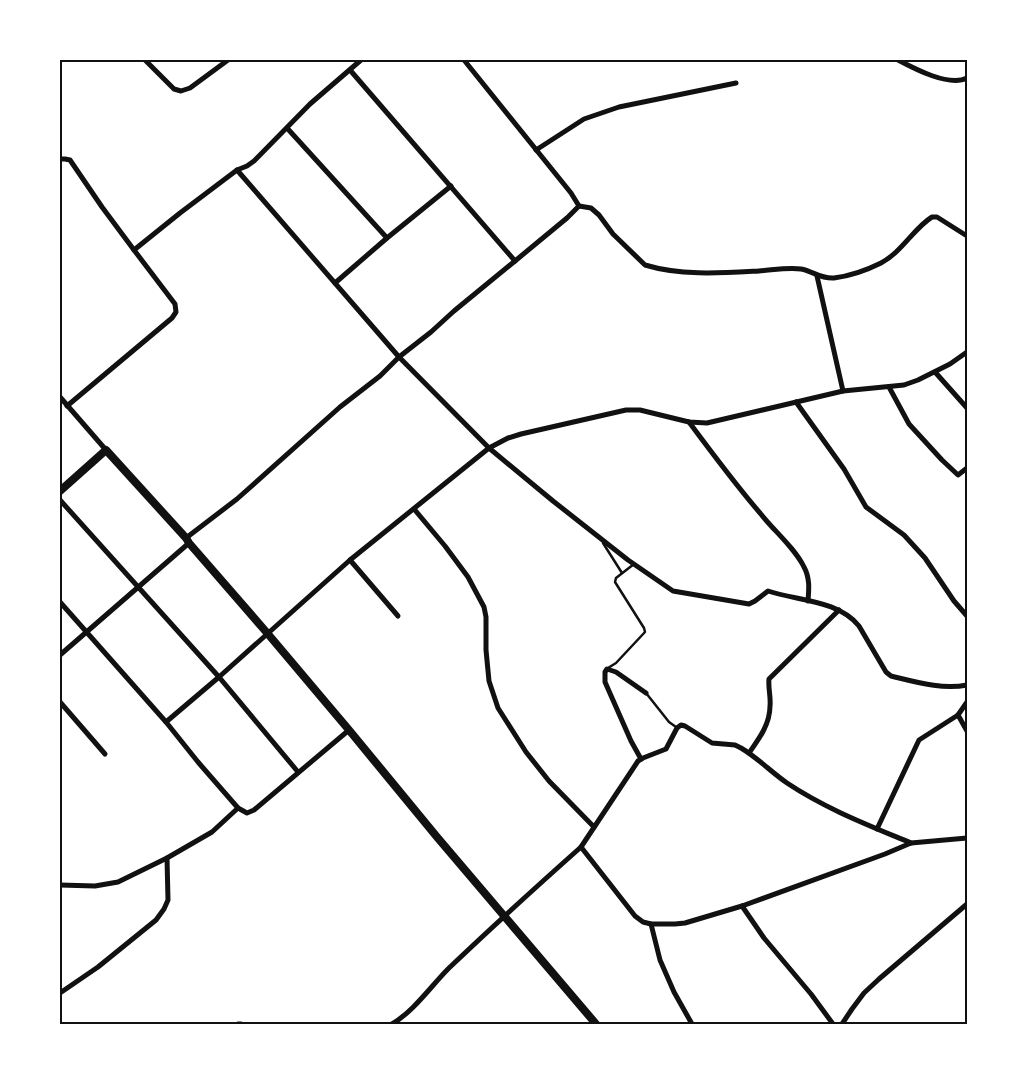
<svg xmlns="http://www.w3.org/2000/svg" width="1027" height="1084" font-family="Roboto,sans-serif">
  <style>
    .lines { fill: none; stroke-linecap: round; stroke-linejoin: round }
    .service { stroke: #111; stroke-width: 2.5 }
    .minor { stroke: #111; stroke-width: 5 }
    .primary { stroke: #111; stroke-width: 8 }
    .neatline { fill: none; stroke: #111; stroke-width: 2 }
  </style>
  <rect width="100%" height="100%" fill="#fff"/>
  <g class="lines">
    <g class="service">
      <polyline points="603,543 622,573"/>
      <polyline points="608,668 616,663 645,632 644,628 615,582 616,578 634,564"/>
      <polyline points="646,693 669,722 676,727"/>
    </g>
    <g class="minor">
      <polyline points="145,60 174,89 181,91 190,88 228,60"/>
      <path d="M 898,60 C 915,69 949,87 967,78"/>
      <polyline points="350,70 515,261"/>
      <polyline points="287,128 387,238"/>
      <polyline points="536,150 584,119 619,107 736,83"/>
      <polyline points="60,159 65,159 70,160 102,207 134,250"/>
      <path d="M 237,170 L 399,357 L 489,448 L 553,501 L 628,560 L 673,591 L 749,604 L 755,601 L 768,591 C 798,601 838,600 859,626 L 886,672 L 891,676 C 916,682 942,690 967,685"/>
      <path d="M 579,206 L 591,208 L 599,215 L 613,234 L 645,265 C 681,276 722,273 759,271 C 773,270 788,267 801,269 C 813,271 820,279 834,278 C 850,276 867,270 881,263 C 902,252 914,228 932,217 L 937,217 L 967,236"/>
      <polyline points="817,276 843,391"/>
      <polyline points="335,283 387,238 451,186"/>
      <polyline points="935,372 967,408"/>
      <polyline points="889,387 909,424 942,460 958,475 967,468"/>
      <polyline points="60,397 106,450"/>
      <polyline points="796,402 844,469 866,507 904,535 925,558 954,601 967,616"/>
      <polyline points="67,406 172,318 176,312 175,304 134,250 180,213 237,170 247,166 254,161 310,104 361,60"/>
      <path d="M 689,422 C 712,453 735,484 760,513 C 774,531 794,547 804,567 C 810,578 809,589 808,601"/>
      <polyline points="60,500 219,677 298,772"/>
      <polyline points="414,509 445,546 468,577 484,607 486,617 486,650 489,681 498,708 526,752 549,781 594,827"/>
      <polyline points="186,538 237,499 340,407 380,376 399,357 431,332 454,311 515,261 567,218 579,206 571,193 464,60"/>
      <polyline points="350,560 398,616"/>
      <polyline points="60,602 166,722 198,762 238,808 247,813 254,810 349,730"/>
      <polyline points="60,655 189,543"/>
      <polyline points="60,702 105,754"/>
      <polyline points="958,715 967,731"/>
      <polyline points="166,722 219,677 350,560 489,448 508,438 521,434 626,410 640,410 689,422 707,423 843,391 904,385 918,380 950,364 967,352"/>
      <path d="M 749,753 C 759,739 770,724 770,706 C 771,697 768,688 769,679 L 839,610"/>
      <polyline points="641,759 631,741 605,682 605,672 607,669 616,672 646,693"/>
      <polyline points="877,829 919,740 958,715 967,702"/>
      <path d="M 581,847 L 638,761 L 643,758 L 666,749 L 677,728 L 681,725 L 685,726 L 712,743 L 735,745 L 741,748 C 758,758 771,772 787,783 C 826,809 868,825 911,843"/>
      <polyline points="60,885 95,886 118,882 167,858 212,832 238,808"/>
      <polyline points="742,906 764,938 811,994 833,1024"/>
      <polyline points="651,924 660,960 674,992 692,1024"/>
      <polyline points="60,993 98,967 156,920 164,909 168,900 167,858"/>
      <polyline points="238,1024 241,1024"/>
      <path d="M 392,1024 C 414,1011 431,986 449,968 C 492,927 536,887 581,847 L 635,916 L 643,922 L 651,924 L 675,924 L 685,923 L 742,906 L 885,854 L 911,843 L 967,838"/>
      <polyline points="842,1024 852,1009 864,993 879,979 967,904"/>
    </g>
    <polyline class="primary" points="60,491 106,450 186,538 189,543 268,634 349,730 437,837 596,1024"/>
  </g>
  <rect width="1027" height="1084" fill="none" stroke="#ffffff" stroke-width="122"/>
  <rect x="61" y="61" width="905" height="962" class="neatline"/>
</svg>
